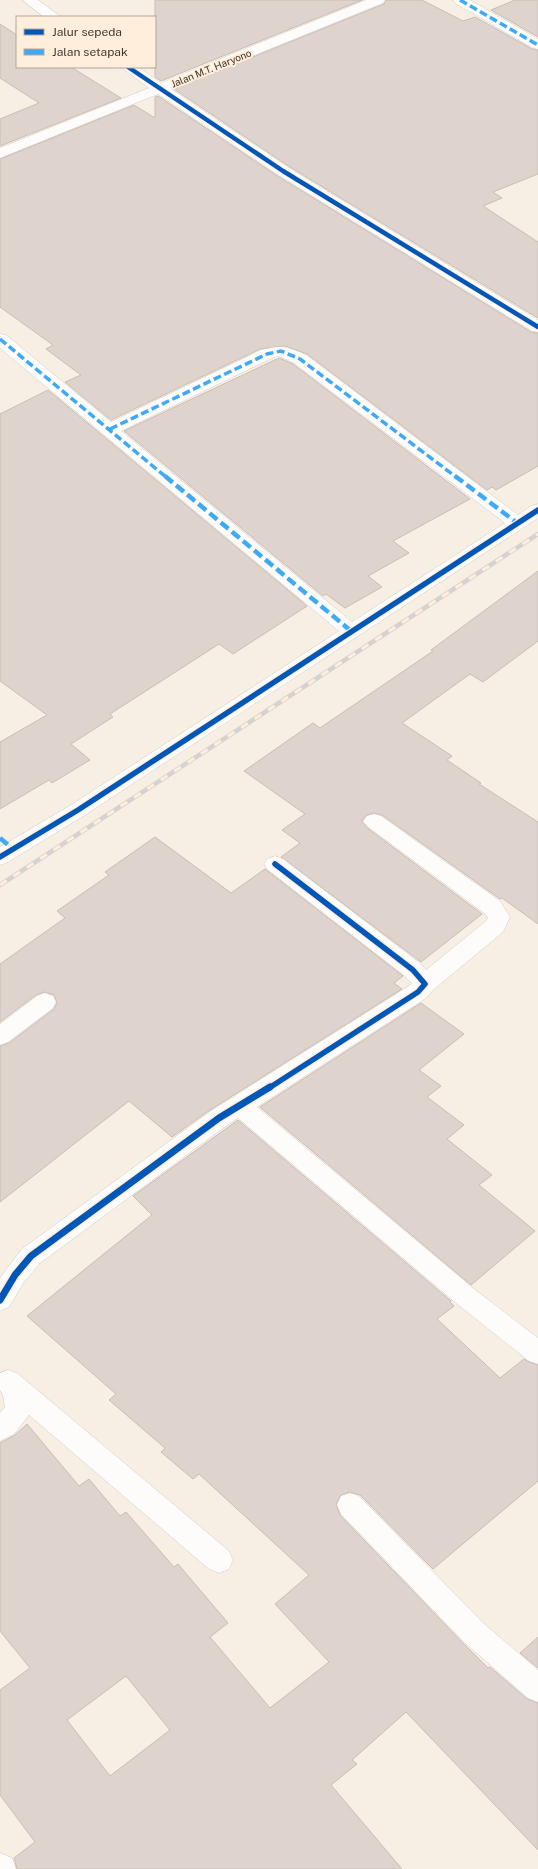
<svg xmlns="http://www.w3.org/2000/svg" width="538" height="1869" font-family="'Public Sans',sans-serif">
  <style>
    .building { fill: #dfd4cd; stroke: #c8beb6; fill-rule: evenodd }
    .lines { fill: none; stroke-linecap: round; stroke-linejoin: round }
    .street-casing { stroke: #d4cbc1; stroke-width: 1 }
    .street { fill: #fefcfb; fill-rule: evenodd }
    .rail-casing { stroke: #d5d2cf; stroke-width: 4.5 }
    .rail { stroke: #ffeedc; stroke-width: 3; stroke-dasharray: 8; stroke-linecap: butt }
    .quiet-far1 { stroke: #3fa9f5; stroke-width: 3.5; stroke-dasharray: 8 3.5; stroke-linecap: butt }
    .quiet { stroke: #3fa9f5; stroke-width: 4.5; stroke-dasharray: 10 4.5; stroke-linecap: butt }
    .cycleway-far2-casing { stroke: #ffeedc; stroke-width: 6 }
    .cycleway-far1-casing { stroke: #ffeedc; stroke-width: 8 }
    .cycleway-casing { stroke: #ffeedc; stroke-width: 10 }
    .cycleway-far2 { stroke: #0057b8; stroke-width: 4.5 }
    .cycleway-far1 { stroke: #0057b8; stroke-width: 5.5 }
    .cycleway { stroke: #0057b8; stroke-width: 7 }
    .labels { text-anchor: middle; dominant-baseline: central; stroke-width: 4; stroke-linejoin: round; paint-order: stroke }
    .far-street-label { font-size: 10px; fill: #43382c; stroke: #ffeedc }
  </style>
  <rect width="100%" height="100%" fill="#f7eee4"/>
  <g class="building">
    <polygon points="155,0 362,0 161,81 155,77"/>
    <polygon points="386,0 422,0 463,21 475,17 532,49 538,50 538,174 493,192 502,198 483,206 538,242 538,318 290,167 174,89 384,4"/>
    <polygon points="515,0 538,0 538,37 491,10"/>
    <polygon points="0,24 17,35 17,67 71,67 121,98 0,146 0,119 39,103 0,78"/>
    <polygon points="158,96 276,175 531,332 538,333 538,466 496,490 492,487 487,490 307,354 285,346 260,349 111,420 65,382 81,375 46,349 53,345 0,307 0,159 134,105 155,118 155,97"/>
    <polygon points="279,358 293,364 470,499 393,541 409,553 368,576 382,587 345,608 326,594 323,596 124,431"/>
    <polygon points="48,390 307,606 233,654 219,644 110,714 113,717 71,744 90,760 52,783 49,780 0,809 0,742 47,715 0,681 0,414"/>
    <polygon points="538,571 538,641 483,682 470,674 402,723 452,756 447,760 481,783 479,784 538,822 538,924 502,898 500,899 382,815 374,813 367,815 362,821 366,827 482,914 421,962 281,857 300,843 282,830 305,814 244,771 313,723 320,728 433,651 431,650"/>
    <polygon points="155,837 231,893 265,869 403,976 394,983 402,989 210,1110 172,1137 129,1101 0,1202 0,1046 9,1043 54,1009 57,1003 54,995 44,992 36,995 0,1022 0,964 65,918 57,911 109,875 105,872"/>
    <polygon points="421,1003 464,1034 419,1070 441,1086 427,1097 464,1125 447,1139 492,1175 479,1185 535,1231 471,1285 260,1107"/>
    <path d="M 238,1120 L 451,1301 L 450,1302 L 454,1306 L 437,1319 L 500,1378 L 524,1359 L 529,1362 L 538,1365 L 538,1481 L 433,1569 L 360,1495 L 350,1492 L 341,1495 L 336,1504 L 340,1515 L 462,1642 L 488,1668 L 490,1667 L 527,1699 L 538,1703 L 538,1850 L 406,1712 L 352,1760 L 357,1764 L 331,1785 L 402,1869 L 17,1869 L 14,1858 L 35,1842 L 0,1795 L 0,1690 L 30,1668 L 0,1631 L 0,1443 L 15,1435 L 27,1424 L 79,1486 L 89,1479 L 120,1516 L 126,1512 L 174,1567 L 178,1564 L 228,1623 L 210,1637 L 270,1708 L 329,1662 L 275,1604 L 309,1575 L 199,1474 L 193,1479 L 161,1452 L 165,1448 L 109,1400 L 116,1394 L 27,1316 L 152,1215 L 133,1196 ZM 126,1676 L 170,1730 L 110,1776 L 67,1720 Z"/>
    <polygon points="538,1637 538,1668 520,1653"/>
  </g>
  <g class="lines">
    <g class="street-casing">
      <g id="street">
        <polygon points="22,0 38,0 61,17 44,17"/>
        <polygon points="366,0 385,0 383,3 171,89 289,168 538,320 538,332 532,331 277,174 158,94 0,158 0,148 149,88 121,67 138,67 161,83"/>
        <polygon points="453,0 470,0 538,39 538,49 533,48 455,3"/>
        <path d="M 0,334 L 6,335 L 111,422 L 261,350 C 284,345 285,346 306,355 L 518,515 L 531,506 L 538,504 L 538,518 L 85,815 L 8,862 L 0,865 L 0,847 L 71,805 L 339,631 L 0,348 ZM 279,356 L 294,363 L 505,523 L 352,622 L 121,431 L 272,358 Z"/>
        <polygon points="374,814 381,816 500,901 510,917 503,932 433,990 426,998 257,1107 474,1289 538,1338 538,1364 529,1361 456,1303 238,1118 227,1125 40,1263 24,1282 9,1307 0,1311 0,1278 22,1249 211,1111 412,984 405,976 267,869 264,864 267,859 275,856 283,859 421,964 426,970 486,921 488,918 484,913 367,826 363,821 367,816"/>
        <polygon points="45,993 53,996 56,1002 53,1008 8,1042 0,1045 0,1024 37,996"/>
        <polygon points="8,1370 17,1373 229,1551 233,1560 229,1569 219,1573 209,1569 29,1415 14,1434 0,1441 0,1413 5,1407 3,1395 0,1390 0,1373"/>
        <polygon points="350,1493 359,1496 483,1623 538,1670 538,1702 528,1698 463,1641 341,1514 337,1505 341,1496"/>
        <polygon points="0,1853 12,1858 16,1869 0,1869"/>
      </g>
    </g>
    <use href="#street" class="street"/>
    <g class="rail-casing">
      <polyline id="rail" points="0,885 538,534"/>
    </g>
    <use href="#rail" class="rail"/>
    <g class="quiet-far1">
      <polyline points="460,0 538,45"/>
      <polyline points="0,339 166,477"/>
      <polyline points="110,429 267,354 281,351 300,359 456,477"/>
    </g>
    <g class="quiet">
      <polyline points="165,476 351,631"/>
      <polyline points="455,476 517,523"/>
      <polyline points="0,838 13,849"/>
    </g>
    <g class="cycleway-far2-casing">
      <polyline id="cycleway-far2" points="128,67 283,171 538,327"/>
    </g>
    <g class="cycleway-far1-casing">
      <g id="cycleway-far1">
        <polyline points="0,857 78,810 538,510"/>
        <polyline points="269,1088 418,992 425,984 413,970 275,864"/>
      </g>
    </g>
    <g class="cycleway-casing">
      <polyline id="cycleway" points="0,1300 15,1275 31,1256 219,1118 270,1087"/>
    </g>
    <use href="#cycleway-far2" class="cycleway-far2"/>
    <use href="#cycleway-far1" class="cycleway-far1"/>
    <use href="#cycleway" class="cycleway"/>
  </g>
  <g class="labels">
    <g class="far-street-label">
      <text transform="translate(211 68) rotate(-22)">Jalan M.T. Haryono</text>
    </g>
  </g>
  <rect x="16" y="16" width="140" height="52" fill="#ffeedc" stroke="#b4a596"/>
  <rect x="24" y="29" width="20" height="6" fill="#0057b8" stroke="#b4a596"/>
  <text x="52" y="36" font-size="12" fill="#43382c">Jalur sepeda</text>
  <rect x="24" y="49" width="20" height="6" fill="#3fa9f5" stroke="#b4a596"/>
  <text x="52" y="56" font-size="12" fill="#43382c">Jalan setapak</text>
</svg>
